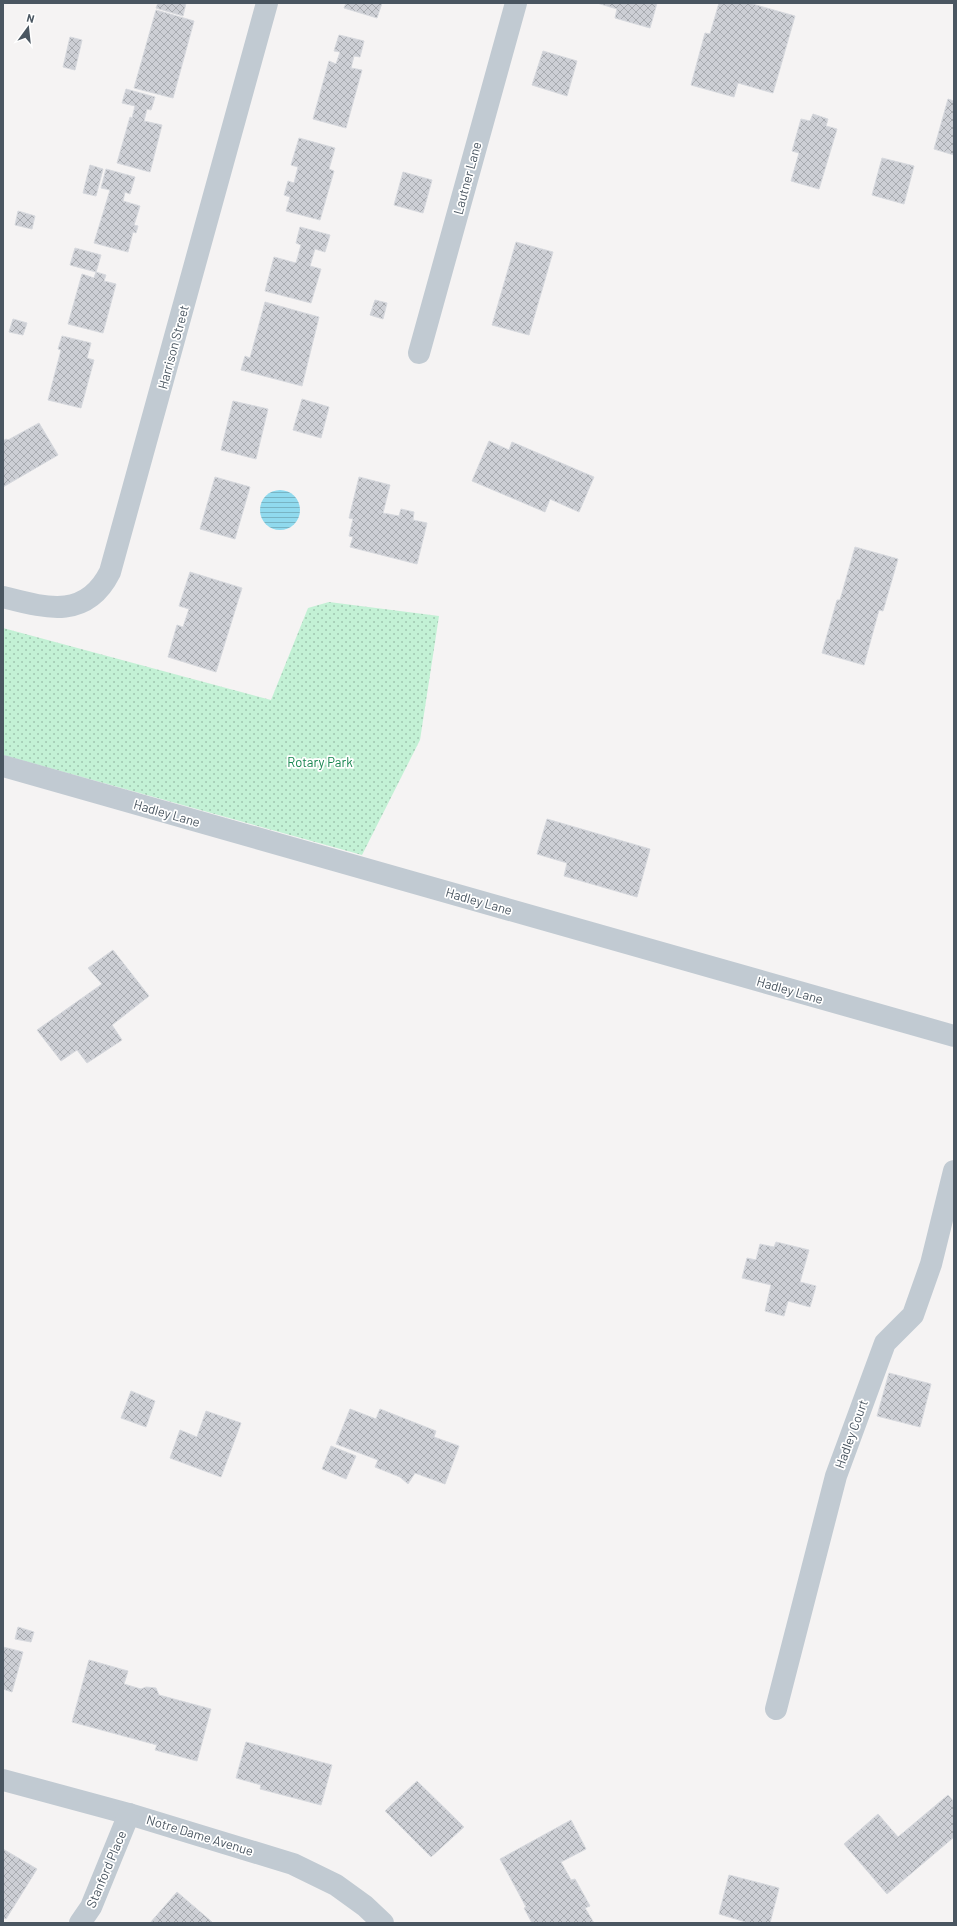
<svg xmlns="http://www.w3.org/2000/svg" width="957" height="1926" font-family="Barlow,sans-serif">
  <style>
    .green { fill: url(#green-dots) }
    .water { fill: url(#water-rules) }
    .building { fill: url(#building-cross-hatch); stroke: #d7d9de }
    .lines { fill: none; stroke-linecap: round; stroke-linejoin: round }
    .minor { stroke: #c1cad2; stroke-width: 22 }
    .labels { text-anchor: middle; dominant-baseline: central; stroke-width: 3.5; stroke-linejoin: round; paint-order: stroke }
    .street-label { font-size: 13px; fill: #4a5661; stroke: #fff }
    .park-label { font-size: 13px; fill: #17864f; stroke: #fff }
  </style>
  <defs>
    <pattern id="green-dots" width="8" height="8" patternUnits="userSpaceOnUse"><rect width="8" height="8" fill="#c3f1d5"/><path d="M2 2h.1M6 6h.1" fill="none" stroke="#a0c6b0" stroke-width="1.8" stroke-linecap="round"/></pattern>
    <pattern id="water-rules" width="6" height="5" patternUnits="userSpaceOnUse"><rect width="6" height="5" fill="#90daee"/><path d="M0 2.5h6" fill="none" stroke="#78b4c4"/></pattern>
    <pattern id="building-cross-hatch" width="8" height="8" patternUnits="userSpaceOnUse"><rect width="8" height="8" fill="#cdcfd5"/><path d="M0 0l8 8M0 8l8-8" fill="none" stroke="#a8abb0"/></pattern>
  </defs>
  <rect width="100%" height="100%" fill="#f5f3f3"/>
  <polygon class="green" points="329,602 439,616 420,740 362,855 3,755 3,628 271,700 308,608"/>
  <circle class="water" cx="280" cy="510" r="20"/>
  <g class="building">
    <polygon points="158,3 186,3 183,16 156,8"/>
    <polygon points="346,3 382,3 377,18 344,8"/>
    <polygon points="597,3 657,3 650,28 615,18 617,9"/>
    <polygon points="719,3 749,3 795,16 773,93 738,83 734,97 691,85 705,33 710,34"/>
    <polygon points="156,10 194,21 173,98 134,88"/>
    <polygon points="339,35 364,41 360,57 354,56 351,68 362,70 346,128 313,119 329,61 336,64 340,52 334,51"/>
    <polygon points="70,37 82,40 75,70 63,67"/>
    <polygon points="543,51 577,61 567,96 532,85"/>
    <polygon points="126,89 155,97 151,110 147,109 144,121 162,125 150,172 117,163 130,117 132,118 135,106 122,103"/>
    <polygon points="948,99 954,101 954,155 934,149"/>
    <polygon points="813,114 828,119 826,126 837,129 819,189 791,181 799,153 792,151 801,119 810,121"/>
    <polygon points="299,138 335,148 329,169 334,171 320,220 286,211 290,197 284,195 288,181 294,183 298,167 291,165"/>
    <polygon points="882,158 914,166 904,204 872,195"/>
    <polygon points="90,165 103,169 96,196 83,193"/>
    <polygon points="106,169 135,177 130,194 125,192 123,201 140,206 134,225 138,226 136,233 133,232 128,252 94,243 110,190 101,188"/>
    <polygon points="403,172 432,180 423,213 394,205"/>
    <polygon points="18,211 35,216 32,229 15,225"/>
    <polygon points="300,227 330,235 325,252 315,249 310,266 321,269 311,303 265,291 274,257 296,263 301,245 296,243"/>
    <polygon points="516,242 553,252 529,335 492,325"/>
    <polygon points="75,248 101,255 96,272 70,265"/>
    <polygon points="96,272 106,275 104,281 116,284 103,333 68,324 82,274 94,278"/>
    <polygon points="375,300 387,303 383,319 370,315"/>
    <polygon points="265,302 319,317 302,386 241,370 245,356 250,358"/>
    <polygon points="13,319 27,323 23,335 9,332"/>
    <polygon points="62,336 91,343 87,358 94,360 81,408 48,400 61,350 58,349"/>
    <polygon points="302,399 329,407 321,438 293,430"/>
    <polygon points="233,401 268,409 256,459 221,450"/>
    <polygon points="39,423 58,455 3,487 3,441 6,439 8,440"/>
    <polygon points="489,441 509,450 512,442 594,477 579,512 550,499 545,512 472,481"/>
    <polygon points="215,477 250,487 235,539 200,529"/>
    <polygon points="359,477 390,485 383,513 399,516 401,509 414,512 413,520 427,523 417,564 350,547 353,537 349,536 353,519 349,518"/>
    <polygon points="855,547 898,559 883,611 879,610 864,665 822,653 837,600 840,600"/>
    <polygon points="190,572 242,588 216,672 168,657 177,625 183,627 189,609 179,606"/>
    <polygon points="547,819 650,849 637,897 564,876 567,863 537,854"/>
    <polygon points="113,950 149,996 112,1025 122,1040 87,1063 77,1050 61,1061 37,1030 102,984 88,968"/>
    <polygon points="776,1242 809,1250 800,1282 816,1286 810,1307 788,1301 784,1316 765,1311 771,1285 742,1278 747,1258 756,1260 760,1244 774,1247"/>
    <polygon points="889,1373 931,1384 920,1427 877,1416"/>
    <polygon points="131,1391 155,1401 146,1427 121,1418"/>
    <polygon points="350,1409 376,1419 380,1409 436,1431 434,1437 459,1446 445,1484 415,1473 408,1484 400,1477 375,1467 378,1460 336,1444"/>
    <polygon points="206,1411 241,1423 221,1477 170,1458 180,1430 197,1437"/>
    <polygon points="331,1446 356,1456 346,1479 322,1469"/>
    <polygon points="18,1627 34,1632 31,1642 15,1639"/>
    <polygon points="3,1647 23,1652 12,1692 3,1689"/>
    <polygon points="89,1660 128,1671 124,1684 141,1689 146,1687 156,1688 159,1695 211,1709 197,1761 155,1750 157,1745 72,1722"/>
    <polygon points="246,1742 332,1765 321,1805 260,1789 261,1785 236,1778"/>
    <polygon points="417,1781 464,1827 431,1857 385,1811"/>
    <polygon points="948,1795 954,1802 954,1837 887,1894 844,1844 878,1814 898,1837"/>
    <polygon points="571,1820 586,1849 561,1862 571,1880 575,1879 590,1906 585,1908 594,1923 532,1923 524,1908 526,1907 500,1859"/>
    <polygon points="3,1849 37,1869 6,1919 3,1918"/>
    <polygon points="729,1875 779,1888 770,1923 749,1923 719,1914"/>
    <polygon points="177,1892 212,1922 211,1923 150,1923"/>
  </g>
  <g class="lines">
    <g class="minor">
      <polyline points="419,353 516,3"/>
      <path d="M 3,597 C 46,608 86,620 110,572 L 267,3"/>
      <polyline points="3,766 954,1036"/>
      <polyline points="776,1709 836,1476 885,1343 913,1315 931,1264 954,1171"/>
      <polyline points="3,1780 129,1814 293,1864 336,1885 365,1906 383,1923"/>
      <polyline points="80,1923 91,1907 129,1814"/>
    </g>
  </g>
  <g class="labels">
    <g class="street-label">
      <text transform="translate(467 178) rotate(-75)">Lautner Lane</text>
      <text transform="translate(173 347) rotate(-75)">Harrison Street</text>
      <text transform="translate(167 813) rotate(16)">Hadley Lane</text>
      <text transform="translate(479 901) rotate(16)">Hadley Lane</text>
      <text transform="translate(790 990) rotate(16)">Hadley Lane</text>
      <text transform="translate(851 1434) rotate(-70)">Hadley Court</text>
      <text transform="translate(200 1835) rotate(17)">Notre Dame Avenue</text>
      <text transform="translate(106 1869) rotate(-67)">Stanford Place</text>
    </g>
    <g class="park-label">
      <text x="320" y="762">Rotary Park</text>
    </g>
  </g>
  <rect width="957" height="1926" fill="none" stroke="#4a5661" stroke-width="8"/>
  <g transform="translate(28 28) rotate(15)" stroke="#ffffff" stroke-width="3" paint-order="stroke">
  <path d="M0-3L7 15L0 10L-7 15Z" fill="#4a5661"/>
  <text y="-6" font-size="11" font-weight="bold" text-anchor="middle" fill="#4a5661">N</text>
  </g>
</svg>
